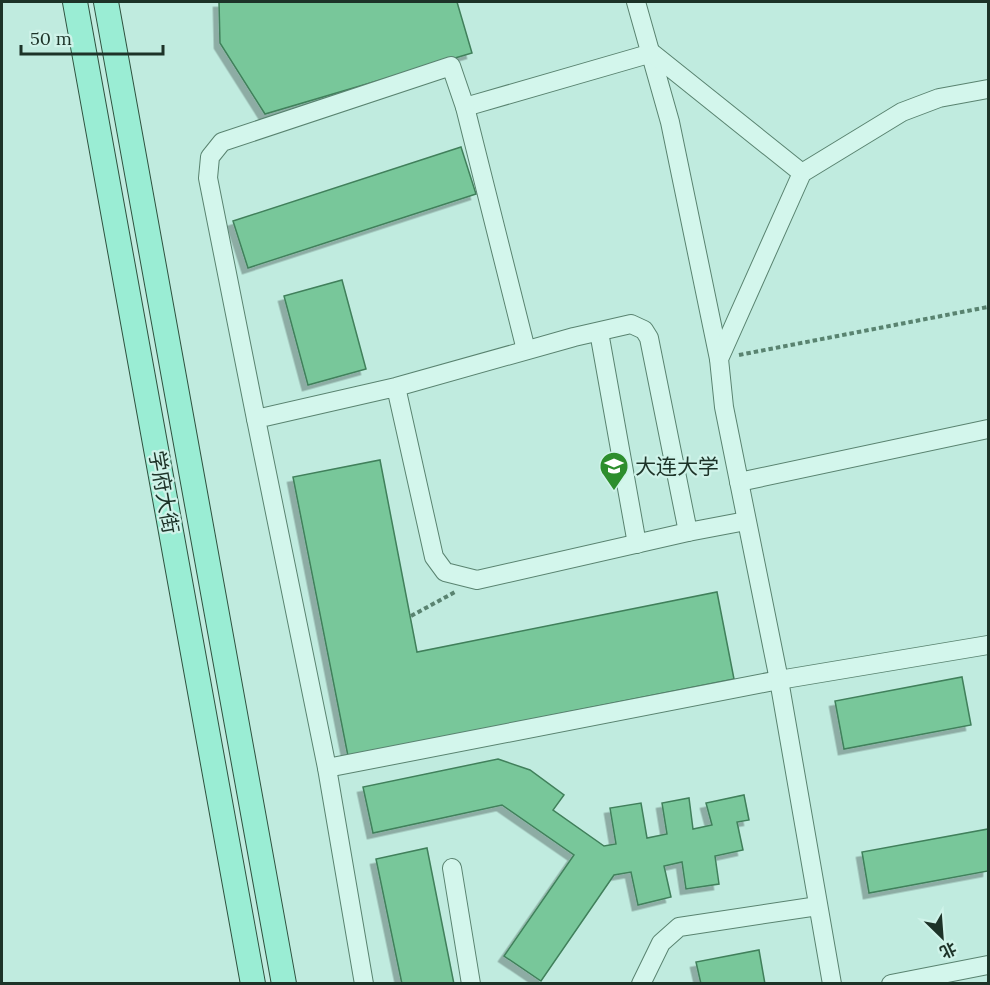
<svg xmlns="http://www.w3.org/2000/svg" width="990" height="985" font-family="Lora,'Noto Sans SC',serif">
  <style>
    .building { fill: #78c79a; stroke: #41805b; stroke-width: 1.5; filter: url(#shadow) }
    .lines { fill: none; stroke-linecap: round; stroke-linejoin: round }
    .minor-casing { stroke: #598370; stroke-width: 20 }
    .major-casing { stroke: #2e513e; stroke-width: 26 }
    .path { stroke: #598370; stroke-width: 4; stroke-dasharray: 4.5 3; stroke-linecap: butt }
    .minor { stroke: #d3f6ec; stroke-width: 18 }
    .major { stroke: #9aedd4; stroke-width: 24 }
    .labels { text-anchor: middle; dominant-baseline: central; stroke-width: 4.5; stroke-linejoin: round; paint-order: stroke }
    .poi-label { font-size: 21px; fill: #1d3328; stroke: #cff3e9; text-anchor: start }
    .street-label { font-size: 21px; fill: #1d3328; stroke: #cff3e9 }
  </style>
  <defs>
    <filter id="shadow"><feDropShadow dx="-5.5" dy="5.5" stdDeviation="0" flood-color="#0004"/></filter>
  </defs>
  <rect width="100%" height="100%" fill="#c0ebdf"/>
  <g class="building">
    <polygon points="219,2 457,2 472,53 265,114 220,43"/>
    <polygon points="461,147 476,194 248,268 233,221"/>
    <polygon points="342,280 366,369 308,385 284,296"/>
    <polygon points="380,460 417,652 717,592 734,679 348,756 293,477"/>
    <polygon points="962,677 971,725 844,749 835,701"/>
    <polygon points="498,759 530,770 564,795 553,810 604,846 616,844 610,808 641,803 647,838 667,834 662,803 689,798 693,829 712,825 706,803 744,795 749,820 737,822 743,850 715,856 719,884 686,889 682,862 664,866 671,897 638,905 631,872 614,875 541,981 504,956 574,855 502,805 373,833 363,787"/>
    <polygon points="988,829 988,871 869,893 862,852"/>
    <polygon points="427,848 454,984 402,984 376,859"/>
    <polygon points="759,950 765,984 701,984 696,962"/>
  </g>
  <g class="lines">
    <g class="minor-casing">
      <g id="minor">
        <polyline points="636,2 670,122 719,359"/>
        <polyline points="465,107 652,53 802,173"/>
        <polyline points="599,332 637,544"/>
        <polyline points="256,419 208,178 210,157 222,142 451,66 465,107 526,350"/>
        <polyline points="739,482 988,429"/>
        <polyline points="688,532 746,521"/>
        <polyline points="327,768 256,419 396,387 574,337 631,324 644,330 649,338 688,532 477,580 445,572 434,557 396,387"/>
        <polyline points="452,868 471,984"/>
        <polyline points="364,984 327,768 779,680 988,645"/>
        <polyline points="641,984 661,943 679,927 818,906"/>
        <polyline points="832,984 779,680 724,407 719,359 802,173 902,112 939,98 988,89"/>
        <polyline points="891,984 988,965"/>
      </g>
    </g>
    <g class="major-casing">
      <g id="major">
        <polyline points="75,2 253,984"/>
        <polyline points="106,2 284,984"/>
      </g>
    </g>
    <g class="path">
      <polyline points="739,355 988,307"/>
      <polyline points="411,616 455,592"/>
    </g>
    <use href="#minor" class="minor"/>
    <use href="#major" class="major"/>
  </g>
  <defs>
    <g id="university-pin" transform="scale(1.5)"><path d="M0 17L-7.5 6A9.5 9.5 0 1 1 7.5 6Z" fill="#2d8e2d" stroke="#cff3e9"/><path d="M0-5L7-2L0 1L-7-2ZM-4 1L0 2.5L4 1V4Q0 6-4 4Z" fill="#fff"/></g>
  </defs>
  <g fill-rule="evenodd">
    <use href="#university-pin" x="614" y="466"/>
  </g>
  <g class="labels">
    <g class="poi-label">
      <text x="635" y="466">大连大学</text>
    </g>
    <g class="street-label">
      <text transform="translate(164 492) rotate(80)">学府大街</text>
    </g>
  </g>
  <rect width="990" height="985" fill="none" stroke="#1d3328" stroke-width="6"/>
  <g transform="translate(942 937) rotate(155)" stroke="#cff3e9" stroke-width="4.5" paint-order="stroke">
  <path d="M0-4.5L10 22L0 15L-10 22Z" fill="#1d3328"/>
  <text y="-9" font-size="16" font-weight="bold" text-anchor="middle" fill="#1d3328">北</text>
  </g>
  <path d="M21 45v9h142v-9" fill="none" stroke="#1d3328" stroke-width="3"/>
  <text x="30" y="45" font-size="18" fill="#1d3328" stroke="#cff3e9" stroke-width="4.5" paint-order="stroke">50 m</text>
</svg>
